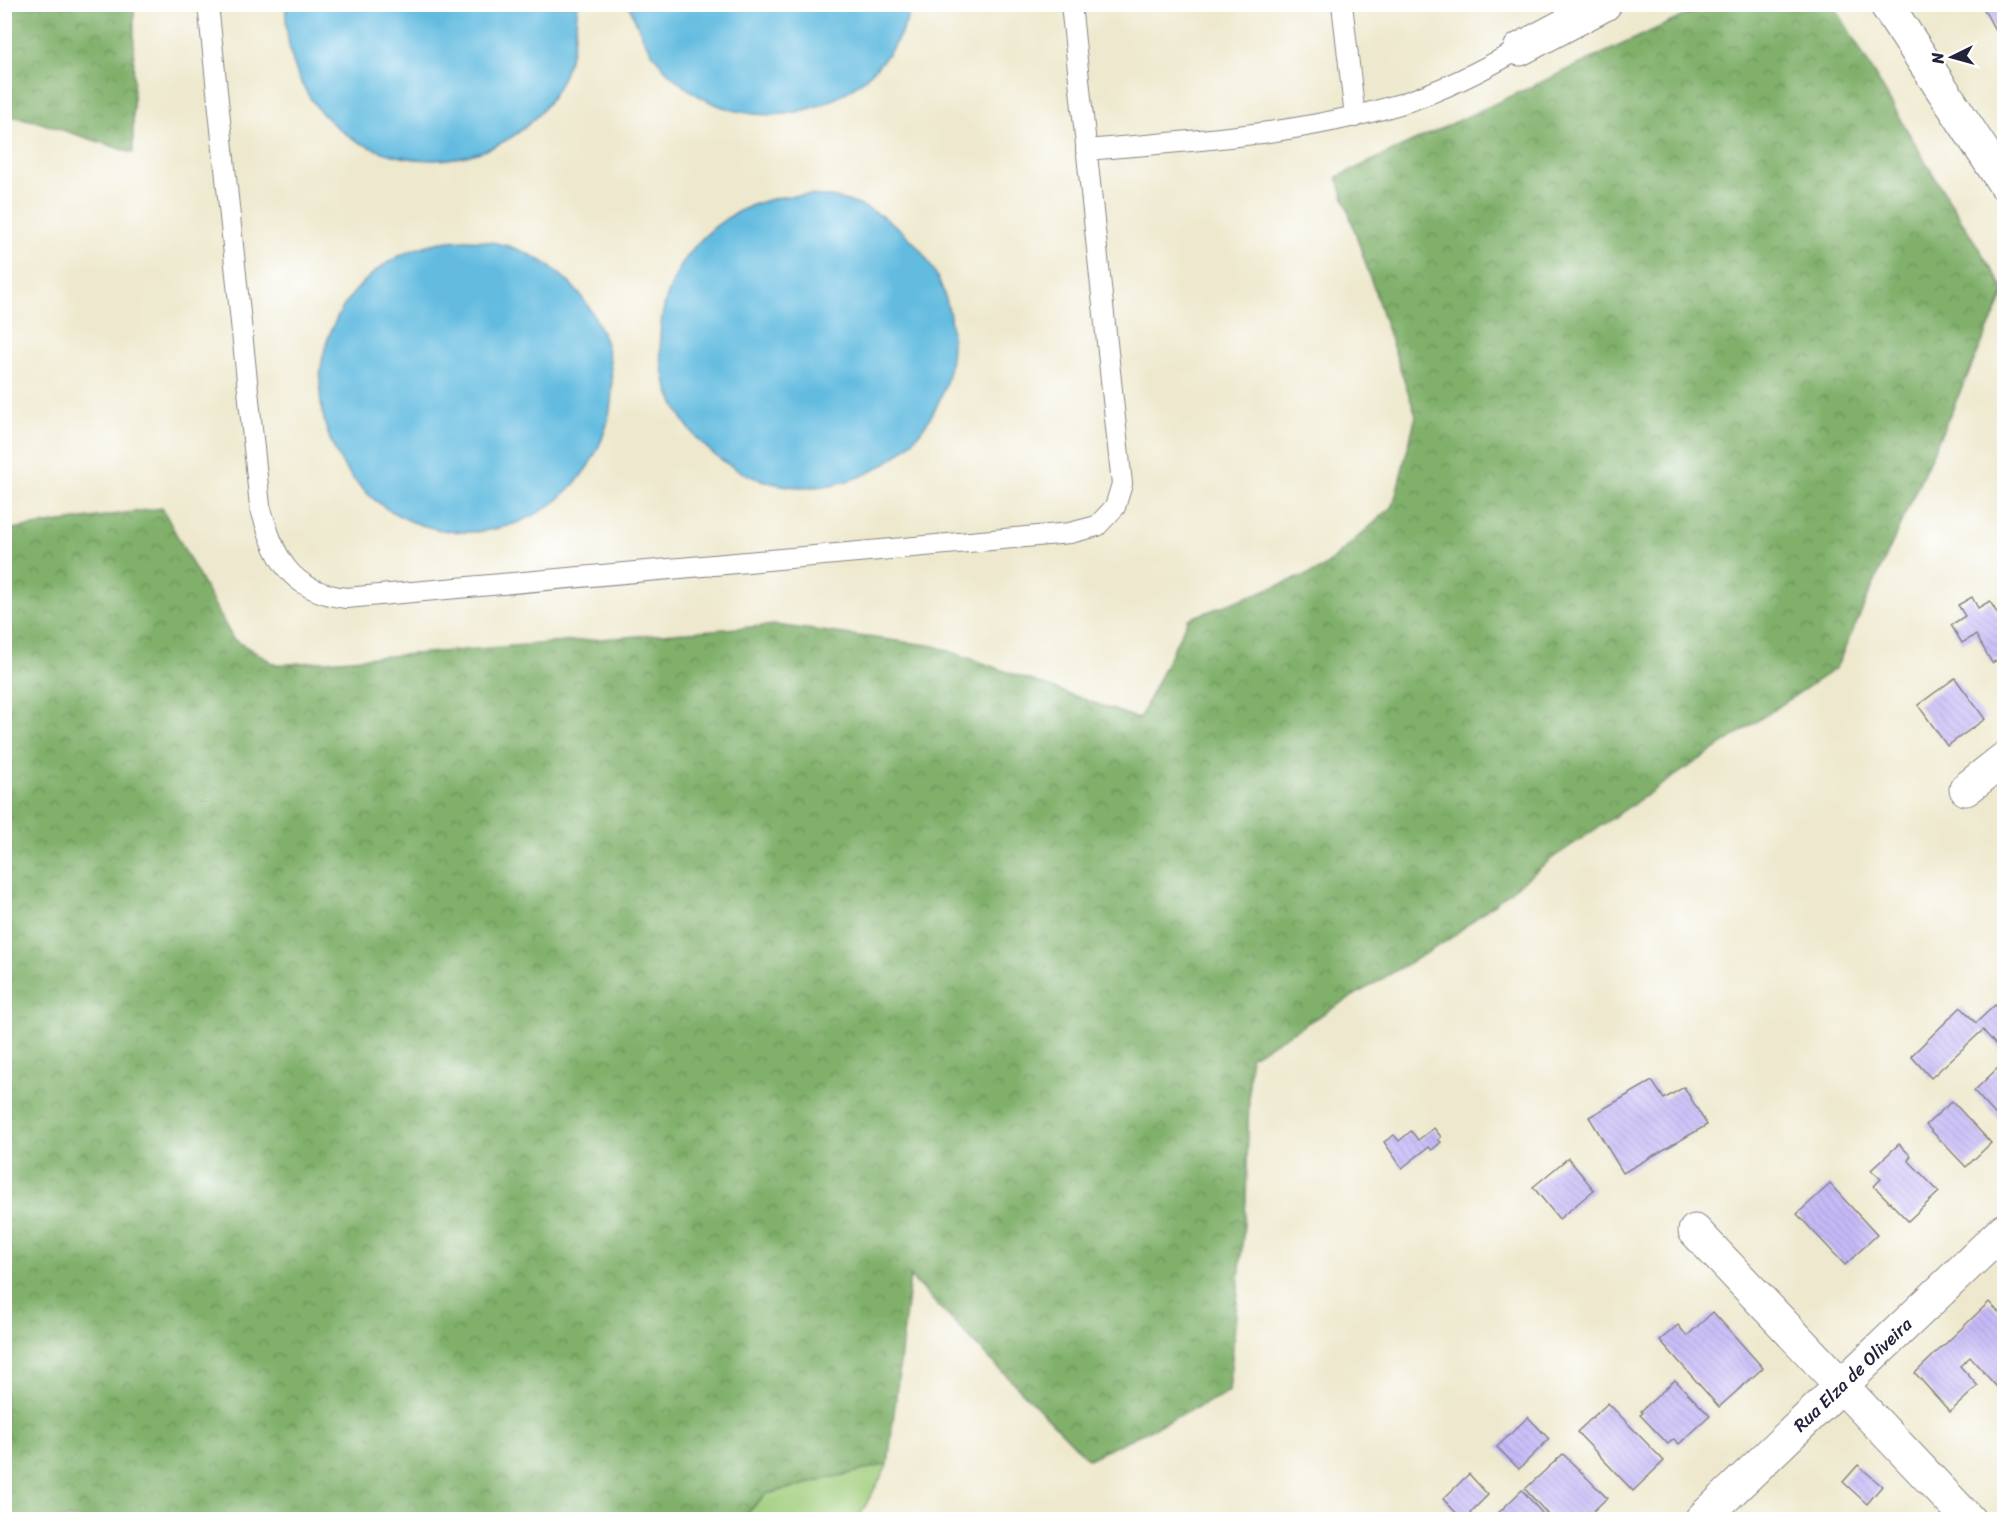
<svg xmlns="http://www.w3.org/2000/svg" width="2009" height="1524" font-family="Sriracha,sans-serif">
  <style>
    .green { fill: #a0cd7b; stroke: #61785b; stroke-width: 1.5 }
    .forest { fill: url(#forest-crowns); stroke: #516953; stroke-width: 1.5 }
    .water { fill: #63bce0; stroke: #426f8e; stroke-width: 1.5 }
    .building { fill: url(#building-back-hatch) }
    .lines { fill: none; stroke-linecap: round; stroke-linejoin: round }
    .service-casing { stroke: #888684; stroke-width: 22 }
    .minor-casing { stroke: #888684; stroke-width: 35 }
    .tertiary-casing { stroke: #888684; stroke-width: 35 }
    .service { stroke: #fff; stroke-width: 20 }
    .minor { stroke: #fff; stroke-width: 33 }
    .tertiary { stroke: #fff; stroke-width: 33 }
    .labels { text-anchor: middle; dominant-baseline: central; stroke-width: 5; stroke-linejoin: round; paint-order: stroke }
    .street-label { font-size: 18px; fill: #22223b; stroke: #fff }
  </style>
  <defs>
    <pattern id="forest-crowns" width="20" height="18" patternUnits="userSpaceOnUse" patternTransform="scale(1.5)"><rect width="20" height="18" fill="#80b06b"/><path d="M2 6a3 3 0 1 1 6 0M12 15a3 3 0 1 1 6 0" fill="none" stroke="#688f59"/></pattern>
    <pattern id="building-back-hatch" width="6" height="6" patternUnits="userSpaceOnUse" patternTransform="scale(1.5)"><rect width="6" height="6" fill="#c6b9f7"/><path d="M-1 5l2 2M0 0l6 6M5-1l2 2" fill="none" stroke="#aa9fd5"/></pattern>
  </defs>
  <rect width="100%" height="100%" fill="#fff"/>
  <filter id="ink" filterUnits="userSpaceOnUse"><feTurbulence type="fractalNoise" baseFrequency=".0167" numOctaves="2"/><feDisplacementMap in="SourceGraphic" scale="12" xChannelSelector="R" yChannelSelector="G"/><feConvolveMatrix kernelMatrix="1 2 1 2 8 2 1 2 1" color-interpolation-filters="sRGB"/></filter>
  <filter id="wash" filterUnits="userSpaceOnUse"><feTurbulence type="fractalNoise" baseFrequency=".008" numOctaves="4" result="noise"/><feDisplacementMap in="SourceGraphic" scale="24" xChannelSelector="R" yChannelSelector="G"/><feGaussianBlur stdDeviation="1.35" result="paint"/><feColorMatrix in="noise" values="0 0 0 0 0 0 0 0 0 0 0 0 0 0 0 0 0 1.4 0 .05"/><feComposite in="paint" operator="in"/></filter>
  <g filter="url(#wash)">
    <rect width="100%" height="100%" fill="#eee9ce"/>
    <polygon class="green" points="888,1464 858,1519 741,1520 766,1494"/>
    <g class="forest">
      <polygon points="4,5 134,5 133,153 35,121 5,115"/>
      <polygon points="1707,5 1834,5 1935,178 2004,289 2004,294 1836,668 1554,857 1448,940 1250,1057 1246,1201 1229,1392 1088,1459 910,1277 888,1464 766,1494 741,1519 5,1519 5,530 162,508 233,639 276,665 776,625 935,646 1139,719 1188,619 1322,569 1393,506 1416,416 1337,177"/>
    </g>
    <g class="water">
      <path d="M 286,5 L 577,5 C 577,216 279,207 286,5 Z"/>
      <path d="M 629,5 L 629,4 L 912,5 C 882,109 753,153 671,75 C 650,55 639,31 629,5 Z"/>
      <circle cx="806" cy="341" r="146"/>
      <circle cx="466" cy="386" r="146"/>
    </g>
    <g id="blocks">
      <g class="building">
        <polygon points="1981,4 2004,4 2004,23 1995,30"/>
        <polygon points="1972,597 1978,608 1990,601 2004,625 2004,656 1992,663 1976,635 1962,643 1951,625 1965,616 1958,605"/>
        <polygon points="1955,678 1985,719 1947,746 1918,705"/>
        <polygon points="1995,1005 2004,1015 2004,1054 1983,1030 1931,1078 1911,1056 1961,1007 1976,1023"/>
        <polygon points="2004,1062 2004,1124 1974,1091"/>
        <polygon points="1652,1081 1664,1099 1684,1087 1707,1125 1623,1173 1589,1117"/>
        <polygon points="1952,1101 1991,1143 1966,1167 1926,1125"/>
        <polygon points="1434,1128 1441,1137 1438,1140 1441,1142 1432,1150 1429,1147 1402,1168 1384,1142 1394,1135 1399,1141 1411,1131 1418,1140"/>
        <polygon points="1899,1144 1911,1156 1908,1160 1939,1192 1908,1221 1874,1186 1881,1179 1871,1170"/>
        <polygon points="1568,1158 1594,1190 1559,1219 1533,1187"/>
        <polygon points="1830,1184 1877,1235 1845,1265 1797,1214"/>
        <polygon points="1989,1302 2004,1318 2004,1379 1997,1387 1970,1357 1960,1366 1978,1386 1950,1412 1915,1373"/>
        <polygon points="1713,1312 1763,1368 1719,1407 1660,1340 1678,1325 1687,1336"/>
        <polygon points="1675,1380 1710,1416 1679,1444 1674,1439 1668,1444 1640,1415 1643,1413 1641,1411"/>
        <polygon points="1608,1403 1664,1461 1633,1491 1577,1432"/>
        <polygon points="1528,1417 1549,1439 1519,1469 1497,1447"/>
        <polygon points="1563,1454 1607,1498 1584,1520 1553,1520 1525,1489"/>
        <polygon points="1858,1465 1882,1486 1867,1504 1843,1482"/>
        <polygon points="1469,1474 1488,1495 1470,1513 1474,1520 1463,1520 1443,1499"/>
        <polygon points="1522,1490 1548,1520 1491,1520"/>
      </g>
    </g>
  </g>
  <g filter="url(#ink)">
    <use href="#blocks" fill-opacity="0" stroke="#888684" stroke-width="1.5"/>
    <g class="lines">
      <g class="service-casing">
        <g id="service">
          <path d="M 208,4 L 260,506 C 275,557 288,591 346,598 L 1070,533 L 1097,526 L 1115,507 L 1122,484 L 1071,4"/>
          <polyline points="1342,4 1355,117"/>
          <path d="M 1086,150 C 1191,141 1298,135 1400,104 C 1442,91 1482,70 1520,49"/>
        </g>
      </g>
      <g class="minor-casing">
        <g id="minor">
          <polyline points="1520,49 1605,4"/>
          <polyline points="1966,789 2004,759"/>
          <polyline points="1695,1231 1969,1520"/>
        </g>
      </g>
      <g class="tertiary-casing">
        <g id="tertiary">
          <polyline points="1886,4 2004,183"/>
          <path id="s1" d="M 1701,1520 L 2004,1230"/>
        </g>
      </g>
      <use href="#service" class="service"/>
      <use href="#minor" class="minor"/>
      <use href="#tertiary" class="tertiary"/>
    </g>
  </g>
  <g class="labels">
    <g class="street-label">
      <text stroke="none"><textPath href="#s1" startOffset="210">Rua Elza de Oliveira</textPath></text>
    </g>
  </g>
  <rect width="2009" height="1524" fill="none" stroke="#fff" stroke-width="24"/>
  <g transform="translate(1952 57) rotate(265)" stroke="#ffffff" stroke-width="4.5" paint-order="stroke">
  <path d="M0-4.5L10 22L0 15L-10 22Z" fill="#22223b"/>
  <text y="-9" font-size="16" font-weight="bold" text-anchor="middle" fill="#22223b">N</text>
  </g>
</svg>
